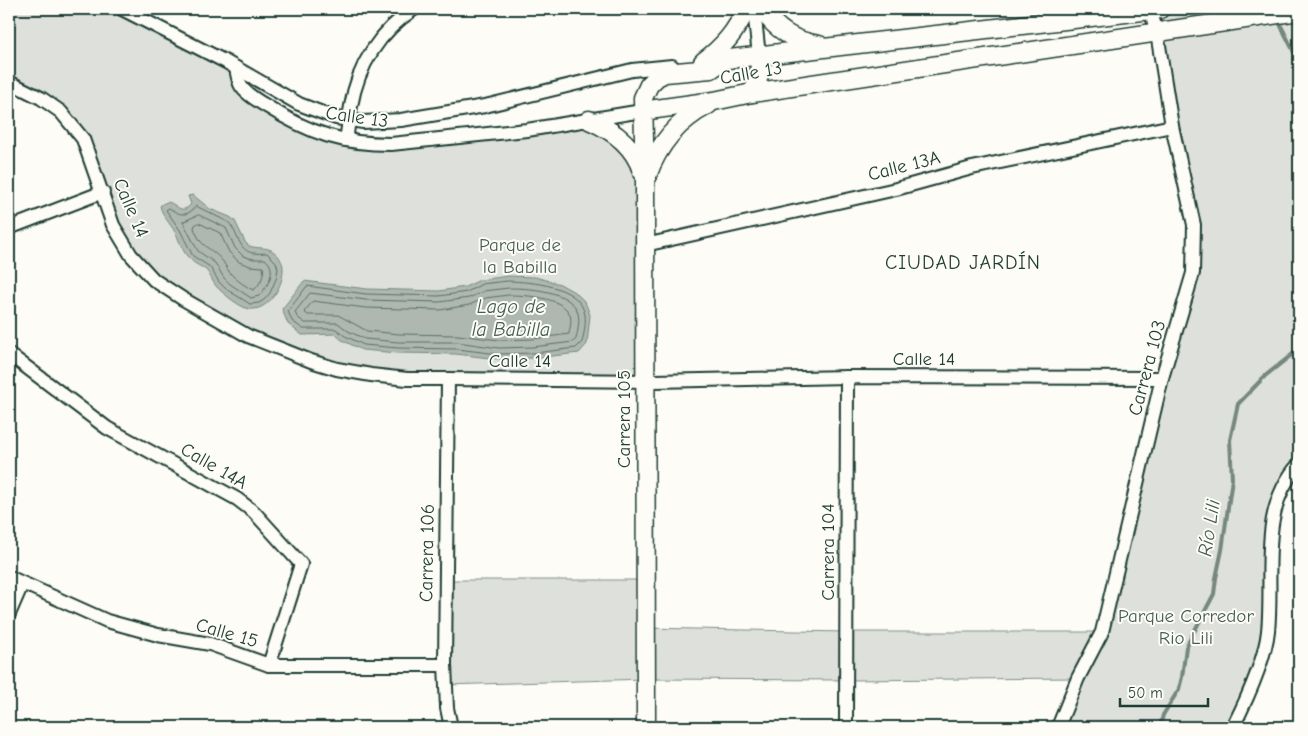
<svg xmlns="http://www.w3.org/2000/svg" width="1308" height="736" font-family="'Comic Neue',sans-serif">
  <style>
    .green { fill: #dde0db; stroke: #7e8e88 }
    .water { fill: #aeb8b1; stroke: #75877f }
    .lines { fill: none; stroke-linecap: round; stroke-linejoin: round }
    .shore { stroke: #586e66; stroke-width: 1 }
    .stream { stroke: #75877f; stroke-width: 4 }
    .minor-casing { stroke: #1f3d34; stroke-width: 16 }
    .secondary-casing { stroke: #1f3d34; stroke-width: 21 }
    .minor { stroke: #fdfcf7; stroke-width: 12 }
    .secondary { stroke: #fdfcf7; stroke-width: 18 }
    .labels { text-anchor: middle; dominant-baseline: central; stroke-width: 4; stroke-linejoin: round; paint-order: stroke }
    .street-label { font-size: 19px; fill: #1f3d34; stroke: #fdfcf7 }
    .park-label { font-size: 19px; fill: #455e55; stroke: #fdfcf7 }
    .neighbourhood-label { font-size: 20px; letter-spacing: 1px; fill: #1f3d34; stroke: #fdfcf7 }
    .water-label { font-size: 20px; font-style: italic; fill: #435c53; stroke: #fdfcf7 }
  </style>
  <rect width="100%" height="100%" fill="#fdfcf7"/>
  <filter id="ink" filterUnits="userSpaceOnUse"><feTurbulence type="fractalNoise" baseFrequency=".02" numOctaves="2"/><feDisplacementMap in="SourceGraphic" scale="10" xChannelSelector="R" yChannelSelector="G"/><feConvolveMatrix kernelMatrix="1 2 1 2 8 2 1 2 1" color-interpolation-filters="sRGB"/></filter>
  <g filter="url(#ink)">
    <g class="green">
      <polygon points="9,9 122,9 226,62 241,87 291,122 371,144 589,120 640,165 646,380 448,379 311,361 183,299 131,255 83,139 61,112 9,82"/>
      <polygon points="1150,9 1299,9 1299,464 1277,503 1268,632 1233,727 1058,727 1078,678 846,680 646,679 446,685 445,580 646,580 646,628 846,632 1102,632 1193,273 1194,225"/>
    </g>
    <g class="water">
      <path d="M 193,195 L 210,209 L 230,217 L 235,221 L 245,242 L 249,246 C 257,249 267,246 274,252 C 279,255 283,263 283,268 C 284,285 269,311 250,309 C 242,309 222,293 216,286 C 212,281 210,274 206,270 C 201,266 194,264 190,259 C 182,252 180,241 175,232 C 169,222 163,217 160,206 C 174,193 178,220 191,204 L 188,196 Z"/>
      <polygon points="508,276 535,277 560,284 576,293 585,302 590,315 587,344 579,353 534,358 498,359 456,354 398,353 362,350 342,340 335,334 302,335 288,324 282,309 304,281 367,289 439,291 465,287 480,280"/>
    </g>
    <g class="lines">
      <g class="shore">
        <path d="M 196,206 L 228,222 C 238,231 238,252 254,253 C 258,254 262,253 267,253 L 276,262 L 278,269 L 276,279 L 270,293 L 264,300 L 259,303 L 250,304 L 226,289 L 219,282 L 210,267 L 193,256 L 180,230 L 166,210 L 169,208 C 179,215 187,218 196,206 Z"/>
        <path d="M 199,215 L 226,228 L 235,248 L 243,256 L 253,259 L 265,259 C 278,269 268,286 259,296 L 251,298 L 230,284 L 224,278 L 215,263 L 198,251 L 183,222 Z"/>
        <path d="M 199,223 L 220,233 L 229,252 L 239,262 L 250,266 L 263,267 C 265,275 260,284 255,289 L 253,290 C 245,286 236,280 230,273 C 226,268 224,261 219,257 C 205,244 202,248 194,228 L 195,225 Z"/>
        <path d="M 508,281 C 532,282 580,285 585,315 C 586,323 584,335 582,342 L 576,348 L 534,353 L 498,354 L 457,349 L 398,348 L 364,345 L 345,336 L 336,329 L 303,329 L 292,321 L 288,311 L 307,286 L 366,294 L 439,296 L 467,292 L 482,284 Z"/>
        <path d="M 509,288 C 528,288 564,290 576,308 C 581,317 578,330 576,339 L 573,342 L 533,347 L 499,348 L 457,342 L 398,342 L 365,339 L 348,331 L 338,323 L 305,323 L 297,317 L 295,312 L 310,293 L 366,300 L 439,302 L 469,298 L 484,291 Z"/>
        <path d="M 509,295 C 525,295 563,297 570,315 C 572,320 570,328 569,334 L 533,339 L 499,340 L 458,335 L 399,334 L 367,331 L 338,315 L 308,315 L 304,312 L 313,301 L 366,308 L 440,310 L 469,305 L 486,298 Z"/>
      </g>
      <g class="stream">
        <polyline points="1278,20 1299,62"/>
        <polyline points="1160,727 1163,715 1179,689 1182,677 1186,647 1214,594 1216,578 1222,550 1232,479 1230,440 1238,404 1265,376 1299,349"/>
      </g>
      <g class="minor-casing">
        <g id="minor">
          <polyline points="122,9 226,62 299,104 336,118 363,122 401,120 485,106 632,70 672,66"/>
          <polyline points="754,9 759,56"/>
          <path d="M 236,68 C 237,73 238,81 241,86 C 245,93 261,103 268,107 C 309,133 342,144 391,144 L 527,130 L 642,111"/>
          <polyline points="9,82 41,98 61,112 83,139 113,225 131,255 154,280 183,299 248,336 311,361 337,369 371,375 407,379 448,379 655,381 847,377 1162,378"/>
          <path d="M 346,140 C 348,129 349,117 351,106 C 358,65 380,31 414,9"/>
          <polyline points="9,228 103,192"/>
          <polyline points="645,245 896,189 972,168 1172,126"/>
          <polyline points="9,354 107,428 237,499 254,512 301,564 269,665"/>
          <polyline points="448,379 445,665 447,708 451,727"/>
          <polyline points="9,577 107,621 158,635 210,644 269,665 445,665"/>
          <polyline points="9,614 22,584"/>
          <polyline points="846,727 847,377"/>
          <polyline points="1058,727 1078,678 1102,632 1162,378 1193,273 1194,225 1172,126 1157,33 1150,9"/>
          <path d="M 1233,727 C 1246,701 1265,661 1268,631 C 1274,574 1257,511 1299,464"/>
        </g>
      </g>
      <g class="secondary-casing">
        <g id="secondary">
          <path d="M 762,9 C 775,29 795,42 819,45"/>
          <polyline points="712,61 1160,9"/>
          <path d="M 703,62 C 723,47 736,32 746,9"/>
          <path d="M 752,93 C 759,80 761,71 759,56"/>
          <polyline points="642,111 714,101 752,93 1299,11"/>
          <path d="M 589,120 C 613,130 634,146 642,171"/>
          <path d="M 647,176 C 658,145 679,120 708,105"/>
          <polyline points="646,727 645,181 643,98 649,85 657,77 665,73 711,69 724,60"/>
        </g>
      </g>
      <use href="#minor" class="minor"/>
      <use href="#secondary" class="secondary"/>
    </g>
  </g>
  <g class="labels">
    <g class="street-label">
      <text transform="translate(751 73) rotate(-10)">Calle 13</text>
      <text transform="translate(357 117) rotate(8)">Calle 13</text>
      <text transform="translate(904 166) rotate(-14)">Calle 13A</text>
      <text transform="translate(131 208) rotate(67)">Calle 14</text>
      <text x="924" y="359">Calle 14</text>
      <text x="520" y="361">Calle 14</text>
      <text transform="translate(1147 368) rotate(-75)">Carrera 103</text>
      <text transform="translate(624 419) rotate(-90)">Carrera 105</text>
      <text transform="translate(214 466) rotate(30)">Calle 14A</text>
      <text transform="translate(828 552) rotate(-90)">Carrera 104</text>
      <text transform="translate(427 553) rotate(-89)">Carrera 106</text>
      <text transform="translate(227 633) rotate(16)">Calle 15</text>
    </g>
    <g class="park-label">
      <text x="520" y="245">Parque de<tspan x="520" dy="22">la Babilla</tspan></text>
      <text x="1186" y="616">Parque Corredor<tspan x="1186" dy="22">Rio Lili</tspan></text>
    </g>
    <g class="neighbourhood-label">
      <text x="963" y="262">CIUDAD JARDÍN</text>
    </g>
    <g class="water-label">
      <text x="511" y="306">Lago de<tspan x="511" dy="23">la Babilla</tspan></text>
      <text transform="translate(1209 528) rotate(-81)">Río Lili</text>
    </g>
  </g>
  <rect width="1308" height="736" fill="none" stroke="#fdfcf7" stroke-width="30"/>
  <rect x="15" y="15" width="1278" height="706" fill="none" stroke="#1f3d34" stroke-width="2" filter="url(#ink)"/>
  <path d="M1120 698v8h88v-8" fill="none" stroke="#1f3d34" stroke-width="2.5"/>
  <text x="1128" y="698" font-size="15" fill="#1f3d34" stroke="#fdfcf7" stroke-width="4" paint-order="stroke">50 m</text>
</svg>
